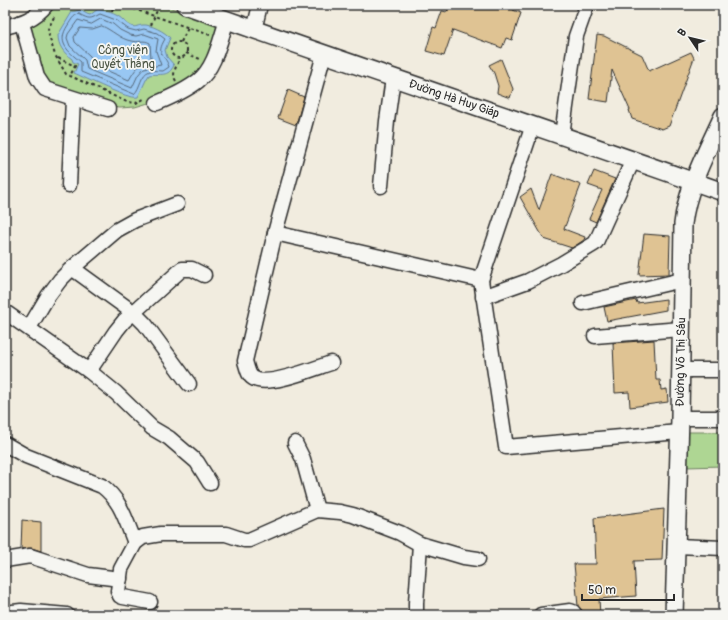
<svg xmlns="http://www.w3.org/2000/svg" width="728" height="620" font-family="Pangolin,sans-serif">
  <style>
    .green { fill: #aed693; stroke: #6c805f }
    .water { fill: #98c7f3; stroke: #6c89a3 }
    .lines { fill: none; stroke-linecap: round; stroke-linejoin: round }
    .shore { stroke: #57697b; stroke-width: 1 }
    .building { fill: #dfc393; stroke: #2b2b2b }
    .minor-casing { stroke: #2b2b2b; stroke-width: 17 }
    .major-casing { stroke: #2b2b2b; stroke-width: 20 }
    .path { stroke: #2b2b2b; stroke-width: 2; stroke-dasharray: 3 3; stroke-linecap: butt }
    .minor { stroke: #f6f6f2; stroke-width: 14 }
    .major { stroke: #f6f6f2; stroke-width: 17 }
    .labels { text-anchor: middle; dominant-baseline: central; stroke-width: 3.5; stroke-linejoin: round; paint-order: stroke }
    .park-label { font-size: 12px; fill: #4c5645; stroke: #f6f6f2 }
    .street-label { font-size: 12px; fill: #2b2b2b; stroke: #f6f6f2 }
  </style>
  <rect width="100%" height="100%" fill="#f1ecdf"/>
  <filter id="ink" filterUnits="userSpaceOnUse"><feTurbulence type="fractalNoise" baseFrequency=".025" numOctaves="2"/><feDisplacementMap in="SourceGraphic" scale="8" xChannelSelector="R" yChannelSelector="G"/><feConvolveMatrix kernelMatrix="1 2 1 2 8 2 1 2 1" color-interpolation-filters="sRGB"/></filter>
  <g filter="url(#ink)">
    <g class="green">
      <polygon points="49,5 163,5 221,26 204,70 152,102 135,107 120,108 103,106 45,86 25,23"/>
      <polygon points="687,432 723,432 723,466 686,467"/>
    </g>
    <path class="water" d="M 98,9 C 103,10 113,13 118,16 C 123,19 125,23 131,26 C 136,28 138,25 143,25 C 150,24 166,32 170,38 L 165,50 L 167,57 L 174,65 C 168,78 161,73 149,75 L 146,80 L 138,97 C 128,100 86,78 74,73 L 78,64 L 73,62 L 72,59 C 64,53 58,46 58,35 L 72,12 L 80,10 L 87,14 L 90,15 Z"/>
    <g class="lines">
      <g class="shore">
        <path d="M 79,14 C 90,20 90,19 100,14 L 116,20 L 128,29 L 136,31 L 144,29 L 157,33 L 165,39 C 155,56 165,53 169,67 L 163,71 C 159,71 154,70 150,71 C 140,74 141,88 134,94 L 81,72 L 81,62 C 68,51 56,43 68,25 C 71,21 73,15 79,14 Z"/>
        <polygon points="101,19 113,24 120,30 130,35 136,36 144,34 158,39 156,51 161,65 144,68 138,75 132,88 87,69 85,60 70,46 67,38 68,34 78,20 91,24"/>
        <path d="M 102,26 C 112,30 120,39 131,41 C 139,43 143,39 150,43 L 151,59 C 138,65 136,68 129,80 L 94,65 L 90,56 L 75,42 L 74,37 L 80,28 L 92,29 Z"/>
      </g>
    </g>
    <g class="building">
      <polygon points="449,5 515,5 513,10 521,13 512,40 506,38 502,48 453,30 444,56 426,51 433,27 436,28 442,11 447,12"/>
      <polygon points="597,35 604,36 642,55 649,71 691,52 694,58 669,126 662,129 632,119 629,110 630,110 612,70 608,102 589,99"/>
      <polygon points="501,59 513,89 510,98 497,93 498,86 494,73 489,65"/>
      <polygon points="288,90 304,97 296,125 278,118"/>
      <polygon points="594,171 615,179 596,222 589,219 602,190 588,185"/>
      <polygon points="552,174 581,185 564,229 585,237 584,240 572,248 544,239 520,197 531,189 539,210"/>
      <polygon points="644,234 670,236 669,274 639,275"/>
      <polygon points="666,299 666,310 607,321 604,307 636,300 637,303"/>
      <polygon points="654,340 656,380 660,380 661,390 667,389 668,402 630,407 629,392 615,393 613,343"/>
      <polygon points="664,509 662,560 634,561 636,596 599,599 600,615 583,615 582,610 578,606 574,564 596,564 594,518"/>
      <polygon points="22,520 41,522 41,551 32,548 21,549"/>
    </g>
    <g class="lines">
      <g class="minor-casing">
        <g id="minor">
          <polyline points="22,23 37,77 45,89 108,109"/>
          <path d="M 5,27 C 21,23 35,19 46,5"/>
          <polyline points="254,30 260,5"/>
          <path d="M 324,54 L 275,233 L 245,361 C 247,367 248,375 253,378 C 267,388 315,368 331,363"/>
          <path d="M 157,103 C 169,98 188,89 198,81 C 215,68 220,40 227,20"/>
          <polyline points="533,125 481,280 506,447 679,432"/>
          <polyline points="562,135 576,36 587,5"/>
          <polyline points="69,185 73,99"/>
          <polyline points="381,186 387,121 393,78"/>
          <polyline points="275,233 481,280"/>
          <polyline points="72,268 134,313 145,324 189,384"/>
          <polyline points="483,297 528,281 561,264 594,244 596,242 633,160"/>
          <polyline points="583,303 682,280"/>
          <polyline points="5,312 89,371 116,393 152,428 169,438 197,462 210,483"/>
          <polyline points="29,328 48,296 60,280 70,270 117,230 135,220 177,204"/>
          <polyline points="595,336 681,329"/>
          <polyline points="681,370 723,370"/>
          <polyline points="89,371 116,331 124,321 182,269 192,269 204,275"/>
          <polyline points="680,418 723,418"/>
          <polyline points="295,443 303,459 317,510"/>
          <path d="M 5,444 L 26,456 L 102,486 C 121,500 126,521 135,543"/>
          <polyline points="677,546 723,548"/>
          <polyline points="5,560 30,556 88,575 120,579"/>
          <polyline points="150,602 123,597 120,596 118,591 121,569 135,543 143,537 161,534 226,534 244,540 249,540 317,510 340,512 353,515 400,533 420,544 464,557 478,559"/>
          <polyline points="5,613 21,611 67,615"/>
          <polyline points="416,615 416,603 420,544"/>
          <polyline points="541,615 570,611 573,612 575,615"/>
        </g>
      </g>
      <g class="major-casing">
        <g id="major">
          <path d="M 185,5 C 363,69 544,128 723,192"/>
          <path d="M 674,615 L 680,418 L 683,224 C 687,187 708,149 723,116"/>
        </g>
      </g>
      <g class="path">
        <polyline points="122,5 210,35"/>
        <polyline points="112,11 114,5"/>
        <polyline points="54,17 48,29 49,36 55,55 66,74 127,102 136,103 144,99"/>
        <polyline points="151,25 158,8"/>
        <circle cx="179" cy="50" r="8"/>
        <polyline points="181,42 188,28"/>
        <polyline points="186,53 200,59"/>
        <polyline points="58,58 75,66 70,76"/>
        <path d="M 176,81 C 171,73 177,66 180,58"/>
      </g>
      <use href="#minor" class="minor"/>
      <use href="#major" class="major"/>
    </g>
  </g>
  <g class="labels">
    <g class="park-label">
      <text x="123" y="50">Công viên<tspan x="123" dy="14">Quyết Thắng</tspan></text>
    </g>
    <g class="street-label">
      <text transform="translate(454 99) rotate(19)">Đường Hà Huy Giáp</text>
      <text transform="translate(681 362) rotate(-89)">Đường Võ Thị Sáu</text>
    </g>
  </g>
  <rect width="728" height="620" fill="none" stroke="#f6f6f2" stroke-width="20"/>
  <rect x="10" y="10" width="708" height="600" fill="none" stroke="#2b2b2b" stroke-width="1.5" filter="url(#ink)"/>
  <g transform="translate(690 38) rotate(305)" stroke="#f6f6f2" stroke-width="3" paint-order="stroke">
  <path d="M0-3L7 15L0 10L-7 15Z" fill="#2b2b2b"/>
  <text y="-6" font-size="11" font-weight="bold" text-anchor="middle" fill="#2b2b2b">B</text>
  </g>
  <path d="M582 594v6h92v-6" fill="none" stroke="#2b2b2b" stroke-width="2"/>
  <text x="588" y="594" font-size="12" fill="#2b2b2b" stroke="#f6f6f2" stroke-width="3" paint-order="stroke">50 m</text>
</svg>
